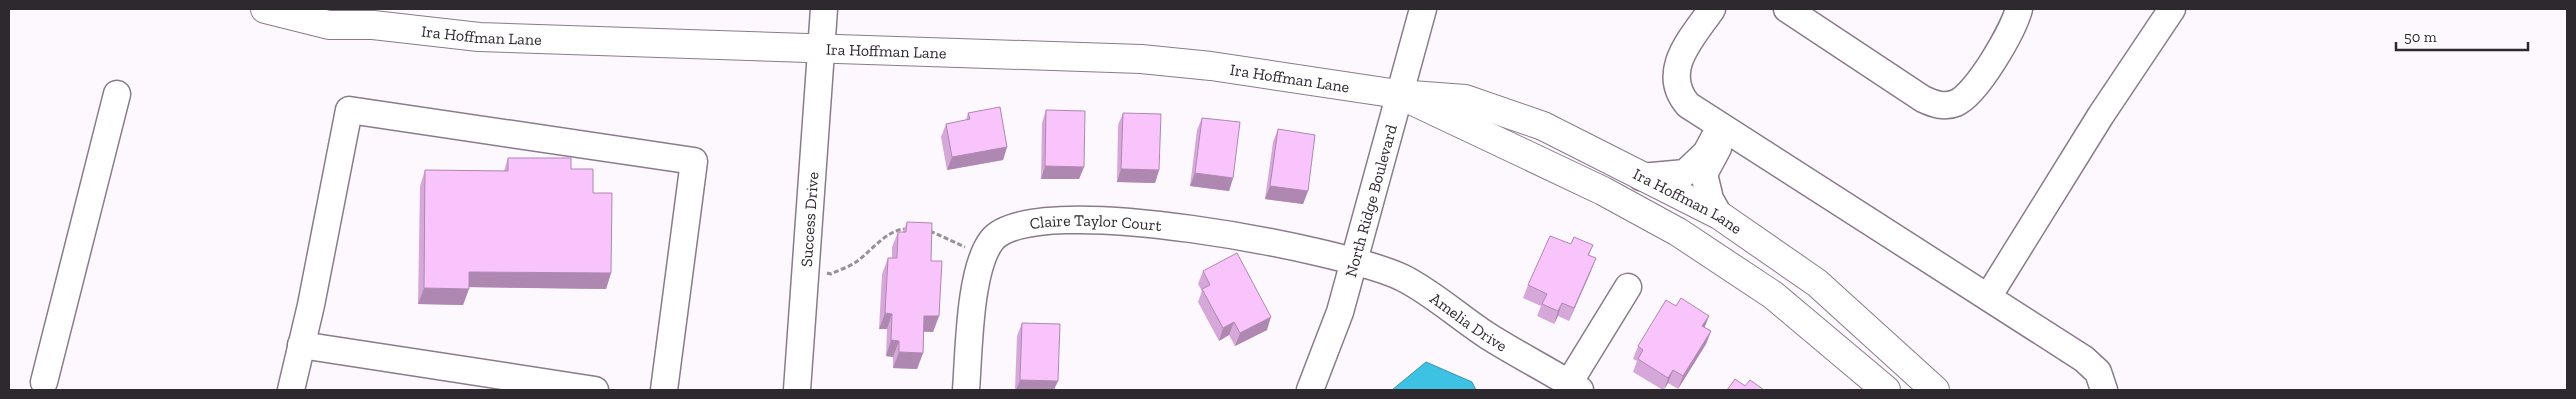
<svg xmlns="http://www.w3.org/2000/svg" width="2576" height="399" font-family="'Zilla Slab',serif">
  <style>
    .water { fill: #3ec2e3; stroke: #3994ad }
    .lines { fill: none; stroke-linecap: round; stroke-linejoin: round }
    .minor-casing { stroke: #8a7b8a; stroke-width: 29 }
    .major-casing { stroke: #8a7b8a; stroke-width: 30 }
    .path { stroke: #969097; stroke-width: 3; stroke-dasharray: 5 2.5; stroke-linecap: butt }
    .minor { stroke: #fff; stroke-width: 26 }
    .major { stroke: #fff; stroke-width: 28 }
    .wall { fill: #d6a8d9 }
    .shaded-wall { fill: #ae88b0 }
    .building { fill: #f9c3fc; stroke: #ae88b0 }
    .labels { text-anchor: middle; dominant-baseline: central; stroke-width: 4.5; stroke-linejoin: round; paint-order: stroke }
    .street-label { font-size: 16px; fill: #2e282f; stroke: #fff }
  </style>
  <rect width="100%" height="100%" fill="#fdf7fe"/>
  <polygon class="water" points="1426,362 1472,382 1476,390 1392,390"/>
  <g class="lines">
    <g class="minor-casing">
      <g id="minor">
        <path d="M 1712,9 C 1692,38 1659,71 1688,105 L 2084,359 L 2098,372 L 2104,390"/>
        <path d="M 1787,9 L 1923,99 C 1934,104 1944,108 1956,103 C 1977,94 2013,31 2019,9"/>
        <polyline points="1718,148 1704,174 1710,199 1719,215"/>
        <polyline points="1641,177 1685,173 1706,153 1720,127"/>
        <polyline points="1988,297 2101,115 2172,9"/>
        <polyline points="301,345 595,390"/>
        <polyline points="44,382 117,94"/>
        <polyline points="1569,383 1628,287"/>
        <polyline points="291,390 311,305 349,110 694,161 664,390"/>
        <path id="s1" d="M 797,390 L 824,9"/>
        <path id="s2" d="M 966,390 C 969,352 969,269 992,240 C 1033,188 1346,250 1403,278 C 1433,293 1460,318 1488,336 C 1518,355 1550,371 1580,390"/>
        <path id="s3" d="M 1310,390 L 1340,312 L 1423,9"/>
      </g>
    </g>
    <g class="major-casing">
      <g id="major">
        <path id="s4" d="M 265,9 L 329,25 L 373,25 L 479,37 L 1141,59 L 1211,66 L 1398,94 L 1465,99 L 1543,126 L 1719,215 L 1817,283 L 1935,390"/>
        <polyline points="1413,101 1603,191 1678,232 1773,295 1886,390"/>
      </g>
    </g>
    <g class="path">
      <polyline points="930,231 965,247"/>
      <path d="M 827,273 L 831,274 C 839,270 849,267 856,262 C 872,251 888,227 909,229"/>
    </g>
    <use href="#minor" class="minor"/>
    <use href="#major" class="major"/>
  </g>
  <g class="wall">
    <polygon points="1046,110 1084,167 1079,179 1041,179 1042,123"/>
    <polygon points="968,113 1007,147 1003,160 947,170 941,137 946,124 966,120"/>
    <polygon points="1123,113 1159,170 1155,183 1117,182 1118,125"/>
    <polygon points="1202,118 1233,178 1229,191 1190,186 1197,130"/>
    <polygon points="1278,129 1308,191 1303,204 1265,199 1273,142"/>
    <polygon points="508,158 571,169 593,193 611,273 606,289 469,287 463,305 418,304 420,186 425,170 504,171"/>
    <polygon points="907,222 931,261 939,316 933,332 924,332 923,353 917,369 893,368 893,357 886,356 887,329 879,329 882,274 888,258 892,258 892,247 898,232 903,232"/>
    <polygon points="1571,244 1593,245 1589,255 1591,271 1569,321 1558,316 1554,324 1537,316 1541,306 1523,298 1528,285"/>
    <polygon points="1203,271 1267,330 1235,346 1229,335 1219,341 1198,302 1202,291 1198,284"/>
    <polygon points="1676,306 1709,316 1704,327 1711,331 1706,344 1678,389 1668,383 1663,390 1633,372 1637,361 1633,359 1638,346"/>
    <polygon points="1022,323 1054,390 1015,390 1017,336"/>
  </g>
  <g class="shaded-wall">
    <polygon points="1007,147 1003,160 947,170 952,157"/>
    <polygon points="1045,166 1084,167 1079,179 1041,179"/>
    <polygon points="1121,169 1159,170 1155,183 1117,182"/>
    <polygon points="1195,173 1233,178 1229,191 1190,186"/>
    <polygon points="1270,186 1308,191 1303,204 1265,199"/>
    <polygon points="1596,258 1591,271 1569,321 1574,308"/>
    <polygon points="469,272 611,273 606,289 463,287"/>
    <polygon points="424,288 469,289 463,305 418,304"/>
    <polygon points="1562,303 1558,316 1554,324 1558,311"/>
    <polygon points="885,313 892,314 887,329 879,329"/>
    <polygon points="924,316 939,316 933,332 918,331"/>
    <polygon points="1709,316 1704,329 1702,326"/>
    <polygon points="1271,317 1267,330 1235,346 1240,333"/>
    <polygon points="1234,322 1229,335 1219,341 1223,328"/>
    <polygon points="1711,331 1706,344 1678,389 1683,376"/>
    <polygon points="891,340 899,341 893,357 886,356"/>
    <polygon points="899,352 923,353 917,369 893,368"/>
    <polygon points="1673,370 1668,383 1664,390 1668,378"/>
    <polygon points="1020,380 1058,381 1054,390 1016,390"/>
  </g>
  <g class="building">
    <polygon points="1000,107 1007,147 952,157 946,124 970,119 968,113"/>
    <polygon points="1046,110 1085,111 1084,167 1045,166"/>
    <polygon points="1123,113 1161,114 1159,170 1121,169"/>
    <polygon points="1202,118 1240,122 1233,178 1195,173"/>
    <polygon points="1278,129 1315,135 1308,191 1270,186"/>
    <polygon points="508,158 571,158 571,169 593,169 593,193 612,193 611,273 469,272 469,289 424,288 425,170 508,171"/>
    <polygon points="907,222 932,223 931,261 942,261 939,316 924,316 923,353 899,352 899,341 891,340 892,314 885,313 888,258 897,258 898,232 906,232"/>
    <polygon points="1550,236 1571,244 1574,237 1593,245 1588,255 1596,258 1574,308 1562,303 1558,311 1542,304 1547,294 1528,285"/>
    <polygon points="1237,253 1271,317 1240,333 1234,322 1223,328 1202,289 1210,285 1203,271"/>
    <polygon points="1681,298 1709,316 1702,326 1711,331 1683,376 1673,370 1668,378 1638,359 1643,350 1638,346 1666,300 1676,306"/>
    <polygon points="1022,323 1060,324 1058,381 1020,380"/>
    <polygon points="1735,379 1745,386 1750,380 1764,390 1727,390"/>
  </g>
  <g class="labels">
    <g class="street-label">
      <text stroke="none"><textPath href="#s4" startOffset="219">Ira Hoffman Lane</textPath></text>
      <text stroke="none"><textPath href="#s4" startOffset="624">Ira Hoffman Lane</textPath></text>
      <text stroke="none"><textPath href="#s4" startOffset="1029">Ira Hoffman Lane</textPath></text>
      <text stroke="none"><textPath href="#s3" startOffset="199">North Ridge Boulevard</textPath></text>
      <text stroke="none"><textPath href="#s4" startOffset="1451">Ira Hoffman Lane</textPath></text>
      <text stroke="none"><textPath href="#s1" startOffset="171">Success Drive</textPath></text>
      <text stroke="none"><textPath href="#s2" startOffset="262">Claire Taylor Court</textPath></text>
      <text stroke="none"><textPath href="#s2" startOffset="655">Amelia Drive</textPath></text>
    </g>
  </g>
  <rect width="2576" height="399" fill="none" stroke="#2e282f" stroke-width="20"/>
  <path d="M2396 42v8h132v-8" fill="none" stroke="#2e282f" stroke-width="2.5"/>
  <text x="2404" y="42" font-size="15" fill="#2e282f" stroke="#ffffff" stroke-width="4" paint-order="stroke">50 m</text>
</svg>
